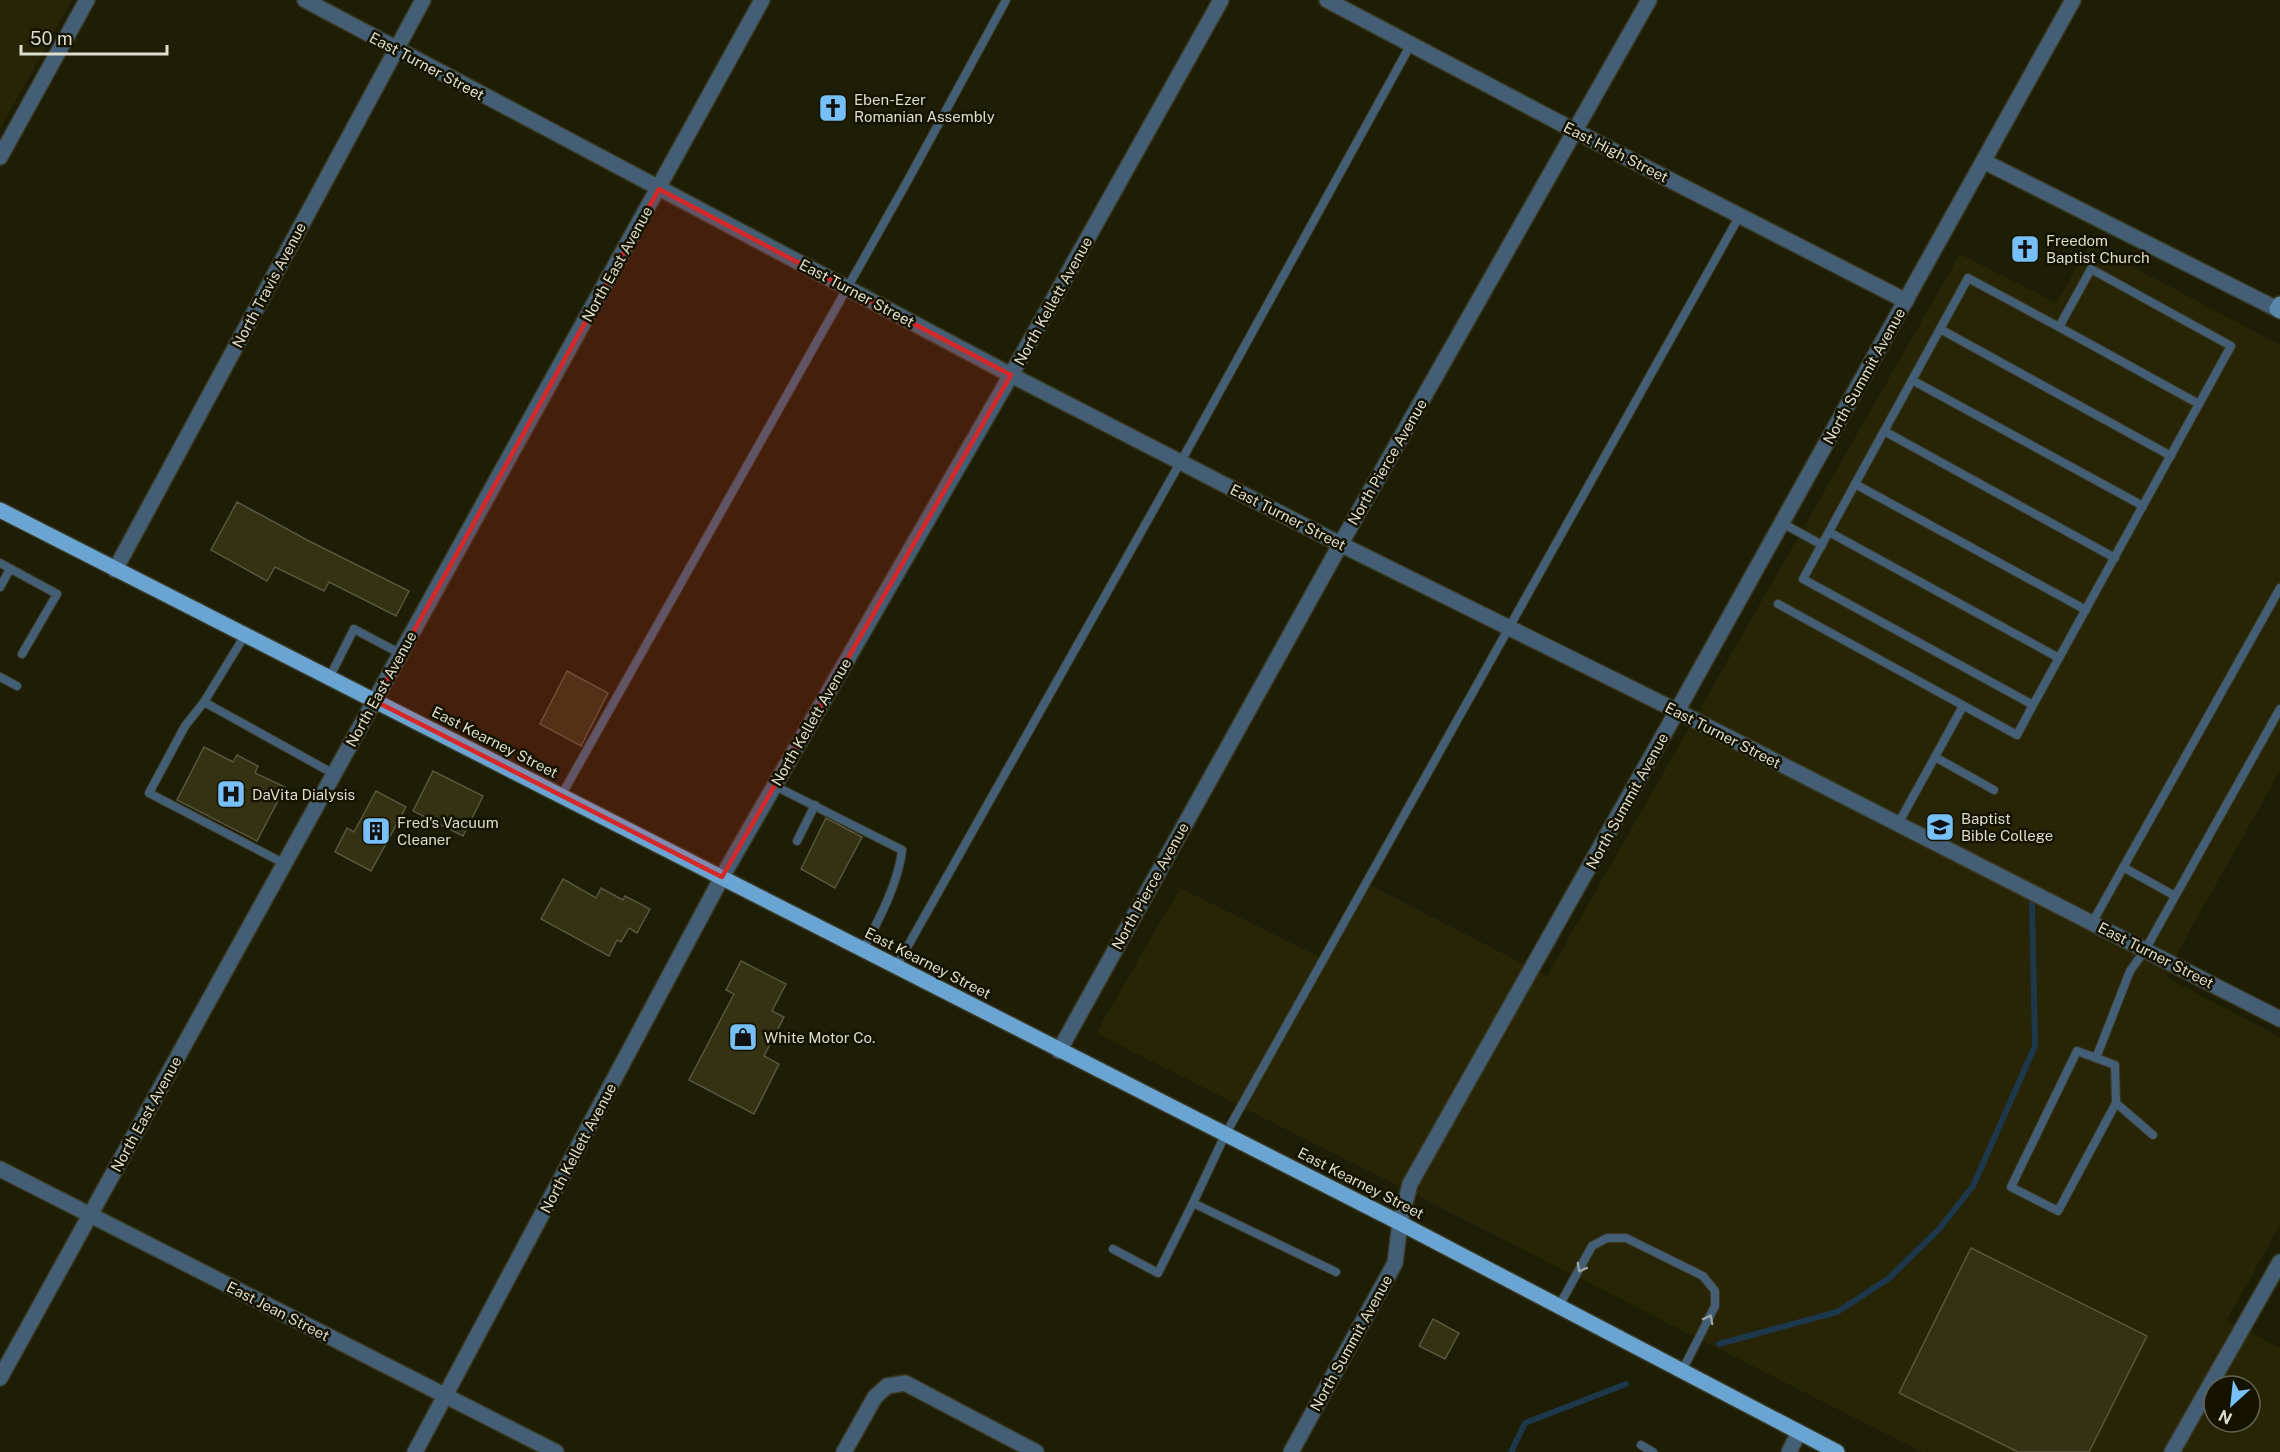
<svg xmlns="http://www.w3.org/2000/svg" width="2280" height="1452" font-family="'Public Sans',sans-serif">
  <style>
    .built { fill: #272506; fill-rule: evenodd }
    .lines { fill: none; stroke-linecap: round; stroke-linejoin: round }
    .stream { stroke: #1d374b; stroke-width: 6 }
    .building { fill: #343213; stroke: #58573d; stroke-width: 1.5 }
    .lane-casing { stroke: #393821; stroke-width: 10 }
    .street-casing { stroke: #393821; stroke-width: 18 }
    .secondary-casing { stroke: #393821; stroke-width: 18 }
    .primary-casing { stroke: #393821; stroke-width: 18 }
    .lane { stroke: #445f75; stroke-width: 8 }
    .street { stroke: #445f75; stroke-width: 15 }
    .secondary { stroke: #5986a9; stroke-width: 15 }
    .primary { stroke: #69a4d2; stroke-width: 15 }
    .oneway { stroke: #98a4a6 }
    .marked { fill: #d62828; fill-opacity: 0.2; stroke: #d62828; stroke-width: 4.5; stroke-linejoin: round }
    .labels { text-anchor: middle; dominant-baseline: central; stroke-width: 5; stroke-linejoin: round; paint-order: stroke }
    .street-label { font-size: 15px; fill: #ddddce; stroke: #151300 }
    .poi-label { font-size: 15px; fill: #ddddce; stroke: #151300; text-anchor: start }
  </style>
  <rect width="100%" height="100%" fill="#1e1d05"/>
  <g class="built">
    <polygon points="0,0 72,0 0,129"/>
    <path d="M 2090,244 L 2280,345 L 2280,771 L 2183,943 L 2166,977 L 2280,1037 L 2280,1225 L 2227,1320 L 2280,1348 L 2280,1452 L 1922,1452 L 1096,1033 L 1180,888 L 1326,960 L 1368,884 L 1547,976 L 1960,254 L 2056,303 ZM 2214,1386 L 2250,1386 L 2250,1422 L 2214,1422 Z"/>
  </g>
  <g class="lines">
    <g class="stream">
      <polyline points="1719,1344 1837,1312 1888,1279 1939,1229 1973,1186 2035,1046 2032,904"/>
      <polyline points="1511,1452 1525,1423 1626,1384"/>
    </g>
  </g>
  <g class="building">
    <polygon points="237,502 309,541 409,591 396,616 329,582 324,591 275,567 267,581 211,550"/>
    <polygon points="567,671 608,693 581,746 540,724"/>
    <polygon points="204,747 233,762 237,755 258,766 255,773 285,787 257,841 177,800"/>
    <polygon points="433,771 483,796 463,836 413,811"/>
    <polygon points="376,791 406,807 371,871 335,852 347,828 354,832"/>
    <polygon points="826,818 862,837 835,888 801,869"/>
    <polygon points="563,879 596,898 601,888 623,900 625,896 650,909 637,933 629,928 621,942 617,940 609,956 541,919"/>
    <polygon points="741,961 786,984 772,1011 784,1017 764,1056 779,1064 754,1114 689,1080 734,994 726,990"/>
    <polygon points="1971,1248 2147,1336 2089,1452 2018,1452 1899,1393"/>
    <polygon points="1433,1319 1459,1333 1445,1359 1419,1346"/>
  </g>
  <g class="lines">
    <g class="lane-casing">
      <g id="lane">
        <polyline points="2059,327 2199,404"/>
        <polyline points="1940,329 2171,456"/>
        <polyline points="1912,380 2143,506"/>
        <polyline points="1884,431 2115,558"/>
        <polyline points="1855,484 2086,610"/>
        <polyline points="1782,523 1822,545"/>
        <polyline points="1829,532 2059,658"/>
        <polyline points="0,563 57,594 22,654"/>
        <polyline points="0,587 10,569"/>
        <polyline points="1778,604 2017,735 2033,705 1803,579 1968,278 2059,327 2091,269 2231,346 2033,705"/>
        <polyline points="245,635 204,702 334,774"/>
        <polyline points="0,677 17,686"/>
        <polyline points="329,678 354,629 401,654"/>
        <polyline points="204,702 185,726 149,793 285,864"/>
        <polyline points="1935,757 1994,790"/>
        <path d="M 775,786 L 902,850 C 899,882 878,921 863,950"/>
        <polyline points="561,796 908,180 1006,0"/>
        <polyline points="1898,824 1963,706"/>
        <polyline points="797,841 815,805"/>
        <polyline points="2123,867 2175,896"/>
        <polyline points="2092,923 2280,588"/>
        <polyline points="896,967 1194,438 1411,44"/>
        <polygon points="2077,1051 2115,1065 2116,1103 2058,1211 2011,1187"/>
        <polyline points="2096,1058 2130,971 2145,950 2280,709"/>
        <polyline points="2116,1103 2153,1135"/>
        <polyline points="1113,1249 1158,1273 1193,1203"/>
        <polyline points="1336,1272 1193,1203 1225,1135 1740,215"/>
        <polyline points="1559,1306 1592,1246 1607,1238 1626,1238 1703,1276 1715,1291 1715,1306 1682,1371"/>
        <polyline points="1641,1445 1653,1452"/>
      </g>
    </g>
    <g class="street-casing">
      <g id="street">
        <polyline points="305,0 1011,375 1340,544 1677,711 2280,1019"/>
        <polyline points="1327,0 1598,143 1906,301"/>
        <polyline points="0,157 87,0"/>
        <polyline points="1985,162 2277,309"/>
        <polyline points="115,570 423,0"/>
        <polyline points="1059,1051 1354,520 1649,0"/>
        <polyline points="0,1169 556,1452"/>
        <polyline points="0,1378 762,0"/>
        <polyline points="415,1452 722,877 1011,375 1221,0"/>
        <polyline points="844,1452 875,1397 887,1386 905,1383 1036,1452"/>
        <polyline points="1291,1452 1395,1263 1400,1223 1410,1184 1677,711 2073,0"/>
        <polyline points="1789,1452 1799,1432"/>
        <polyline points="2172,1452 2280,1262"/>
      </g>
    </g>
    <g class="secondary-casing">
      <polyline id="secondary" points="2280,304 2277,309 2280,311"/>
    </g>
    <g class="primary-casing">
      <polyline id="primary" points="0,510 1400,1223 1837,1452"/>
    </g>
    <use href="#lane" class="lane"/>
    <use href="#street" class="street"/>
    <use href="#secondary" class="secondary"/>
    <use href="#primary" class="primary"/>
  </g>
  <defs><path id="oneway-chevron" d="M-2-3.5L2.5 0L-2 3.5" fill="none" stroke-width="1.6" stroke-linecap="round" stroke-linejoin="round" transform="scale(1.5)"/></defs>
  <g class="oneway">
    <use href="#oneway-chevron" transform="translate(1581 1268) rotate(119)"/>
    <use href="#oneway-chevron" transform="translate(1709 1319) rotate(-62)"/>
  </g>
  <path class="marked" d="M 659,189 L 1011,375 L 722,877 L 375,701 Z"/>
  <defs>
    <g id="church-square" transform="scale(1.5)"><rect x="-9" y="-9" width="18" height="18" rx="4" fill="#77bff7" stroke="#151300"/><path d="M-1.2-6h2.4v3.5h3.3v2.4h-3.3V6h-2.4V-.1h-3.3v-2.4h3.3Z" fill="#111"/></g>
    <g id="hospital-square" transform="scale(1.5)"><rect x="-9" y="-9" width="18" height="18" rx="4" fill="#77bff7" stroke="#151300"/><path d="M-5-5h3v3.5h4V-5h3V5h-3V1.5h-4V5h-3Z" fill="#111"/></g>
    <g id="university-square" transform="scale(1.5)"><rect x="-9" y="-9" width="18" height="18" rx="4" fill="#77bff7" stroke="#151300"/><path d="M0-5L7-2L0 1L-7-2ZM-4 1L0 2.5L4 1V4Q0 6-4 4Z" fill="#111"/></g>
    <g id="building-square" transform="scale(1.5)"><rect x="-9" y="-9" width="18" height="18" rx="4" fill="#77bff7" stroke="#151300"/><path d="M-4-6H4V6H1V3H-1V6H-4ZM-2.5-4.3h1.7v1.8h-1.7ZM.8-4.3h1.7v1.8H.8ZM-2.5-1h1.7V.8h-1.7ZM.8-1h1.7V.8H.8Z" fill="#111"/></g>
    <g id="shop-square" transform="scale(1.5)"><rect x="-9" y="-9" width="18" height="18" rx="4" fill="#77bff7" stroke="#151300"/><path d="M-5-2.5h2.3a2.7 3.5 0 0 1 5.4 0H5L5.5 6h-11ZM-1.5-2.5h3a1.5 2.3 0 0 0-3 0Z" fill="#111"/></g>
  </defs>
  <g fill-rule="evenodd">
    <use href="#church-square" x="833" y="108"/>
    <use href="#church-square" x="2025" y="249"/>
    <use href="#hospital-square" x="231" y="794"/>
    <use href="#university-square" x="1940" y="827"/>
    <use href="#building-square" x="376" y="831"/>
    <use href="#shop-square" x="743" y="1037"/>
  </g>
  <g class="labels">
    <g class="street-label">
      <text transform="translate(427 66) rotate(28)">East Turner Street</text>
      <text transform="translate(1616 152) rotate(27)">East High Street</text>
      <text transform="translate(617 264) rotate(-61)">North East Avenue</text>
      <text transform="translate(269 285) rotate(-62)">North Travis Avenue</text>
      <text transform="translate(857 293) rotate(28)">East Turner Street</text>
      <text transform="translate(1053 301) rotate(-61)">North Kellett Avenue</text>
      <text transform="translate(1864 376) rotate(-61)">North Summit Avenue</text>
      <text transform="translate(1387 462) rotate(-60)">North Pierce Avenue</text>
      <text transform="translate(1288 517) rotate(27)">East Turner Street</text>
      <text transform="translate(381 689) rotate(-61)">North East Avenue</text>
      <text transform="translate(811 722) rotate(-60)">North Kellett Avenue</text>
      <text transform="translate(1723 735) rotate(27)">East Turner Street</text>
      <text transform="translate(495 742) rotate(27)">East Kearney Street</text>
      <text transform="translate(1627 801) rotate(-61)">North Summit Avenue</text>
      <text transform="translate(1150 886) rotate(-61)">North Pierce Avenue</text>
      <text transform="translate(2156 955) rotate(27)">East Turner Street</text>
      <text transform="translate(928 963) rotate(27)">East Kearney Street</text>
      <text transform="translate(146 1114) rotate(-61)">North East Avenue</text>
      <text transform="translate(578 1148) rotate(-62)">North Kellett Avenue</text>
      <text transform="translate(1361 1183) rotate(27)">East Kearney Street</text>
      <text transform="translate(278 1311) rotate(27)">East Jean Street</text>
      <text transform="translate(1351 1343) rotate(-61)">North Summit Avenue</text>
    </g>
    <g class="poi-label">
      <text x="854" y="99">Eben-Ezer<tspan x="854" dy="17">Romanian Assembly</tspan></text>
      <text x="2046" y="240">Freedom<tspan x="2046" dy="17">Baptist Church</tspan></text>
      <text x="252" y="794">DaVita Dialysis</text>
      <text x="1961" y="818">Baptist<tspan x="1961" dy="17">Bible College</tspan></text>
      <text x="397" y="822">Fred's Vacuum<tspan x="397" dy="17">Cleaner</tspan></text>
      <text x="764" y="1037">White Motor Co.</text>
    </g>
  </g>
  <g transform="translate(2232 1404) rotate(207)"><circle r="28" fill="#151300" stroke="#656452" stroke-width="1.5"/>
  <path d="M0-4.5L10 22L0 15L-10 22Z" fill="#77bff7"/>
  <text y="-9" font-size="16" font-weight="bold" text-anchor="middle" fill="#ddddce">N</text>
  </g>
  <path d="M21 45v9h146v-9" fill="none" stroke="#ddddce" stroke-width="3"/>
  <text x="30" y="45" font-size="18" fill="#ddddce" stroke="#151300" stroke-width="4.5" paint-order="stroke">50 m</text>
</svg>
